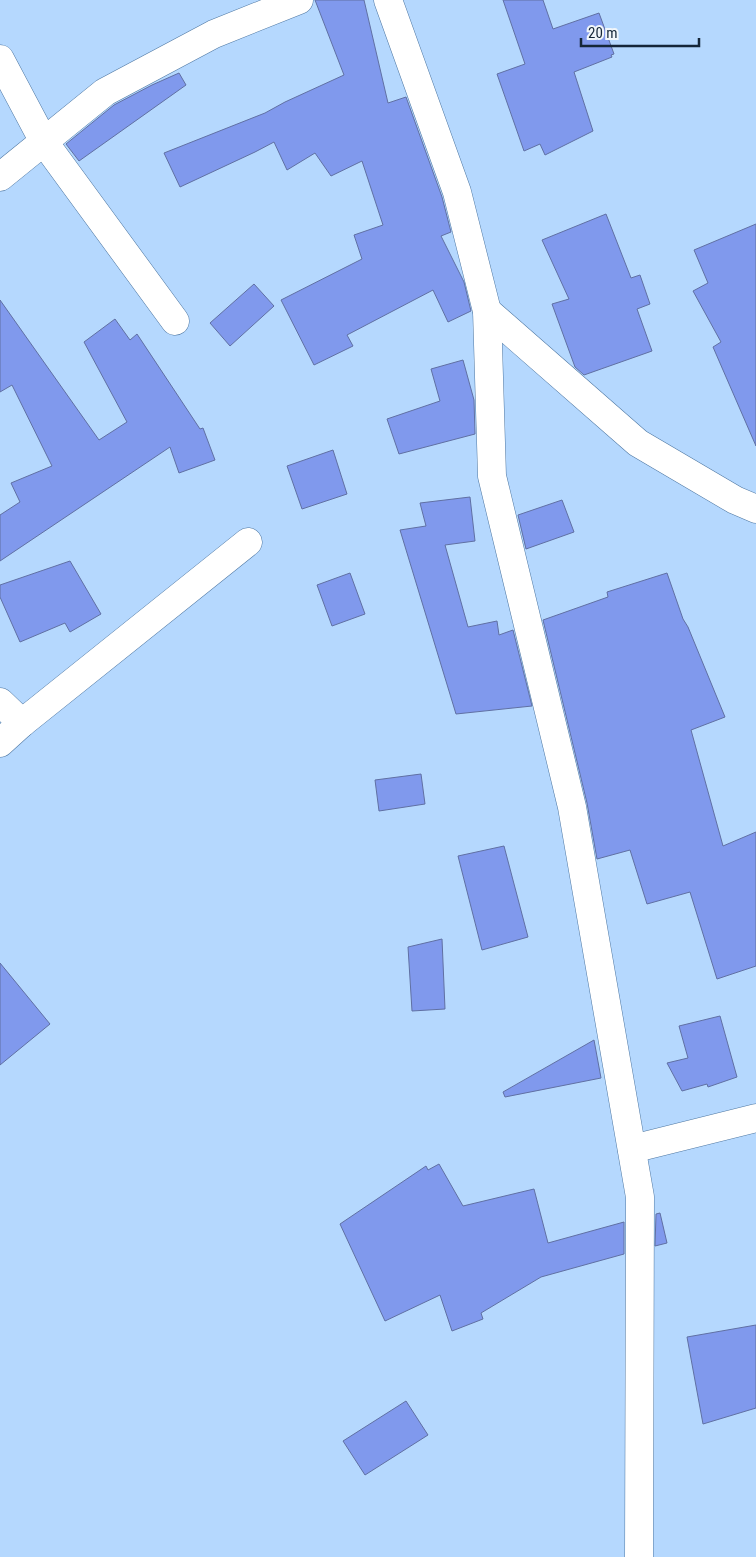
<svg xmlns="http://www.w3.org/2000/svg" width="756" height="1557" font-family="'Roboto Condensed',sans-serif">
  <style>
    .building { fill: #8099ed; stroke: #6070a3 }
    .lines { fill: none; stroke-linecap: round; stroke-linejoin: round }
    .street-casing { stroke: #4e77a2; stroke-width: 29 }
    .street { stroke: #fff; stroke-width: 28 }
  </style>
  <rect width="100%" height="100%" fill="#b5d8fe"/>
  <g class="building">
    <polygon points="315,0 364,0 388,103 406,97 442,197 451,232 441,236 464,282 471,311 448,322 433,290 347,335 353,346 314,365 281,300 362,259 354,235 383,225 362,161 331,176 315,153 287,170 274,142 255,152 180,187 164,153 265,113 285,102 344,75"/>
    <polygon points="503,0 543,0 553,29 599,13 614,54 611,55 612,57 574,72 593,131 545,155 540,144 524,151 497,74 525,64"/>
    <polygon points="179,73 186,85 79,161 66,144 114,105 152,85"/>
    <polygon points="606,214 631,278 640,275 650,304 637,309 652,351 584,375 575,367 552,304 569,299 542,240"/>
    <polygon points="756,224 756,446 713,347 721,342 693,291 708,283 694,250"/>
    <polygon points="254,284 274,306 230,346 210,323"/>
    <polygon points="0,300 99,440 127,422 84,342 115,319 130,340 137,334 200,429 203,428 215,460 179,473 170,447 0,561 0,515 20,502 11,483 52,466 12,385 0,392"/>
    <polygon points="463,360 474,400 475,434 399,454 387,419 440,401 431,369"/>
    <polygon points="333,450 347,494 302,509 287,466"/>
    <polygon points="470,497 475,541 445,545 468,627 497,621 499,635 513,630 532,706 456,714 400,530 426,526 420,503"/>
    <polygon points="562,500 574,532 526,549 518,515"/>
    <polygon points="70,561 101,614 70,632 65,623 20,642 0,597 0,585"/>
    <polygon points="350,573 365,614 332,626 317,585"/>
    <polygon points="667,573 683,619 688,627 725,717 691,730 723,846 756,832 756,966 717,979 690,892 647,904 630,850 597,859 587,803 543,620 608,597 607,592"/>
    <polygon points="421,774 425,804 379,811 375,780"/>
    <polygon points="504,846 528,937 482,950 458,856"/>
    <polygon points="442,939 445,1009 412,1011 408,947"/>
    <polygon points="0,963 50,1024 0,1065"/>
    <polygon points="720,1016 737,1077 708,1087 707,1084 682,1091 667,1063 688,1058 679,1026"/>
    <polygon points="594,1040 601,1078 505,1097 503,1092"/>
    <polygon points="439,1164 463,1206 534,1189 548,1243 624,1222 624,1254 541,1277 481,1313 483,1319 452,1331 440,1295 385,1321 340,1224 426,1166 428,1170"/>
    <polygon points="660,1213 667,1243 655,1246 656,1214"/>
    <polygon points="756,1325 756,1408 703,1424 687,1337"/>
    <polygon points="406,1401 428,1435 365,1475 343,1441"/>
  </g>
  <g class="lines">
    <g class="street-casing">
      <g id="street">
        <polyline points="388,0 457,192 487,311 492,476 572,807 640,1197 639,1557"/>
        <polyline points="0,59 44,142 175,321"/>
        <polyline points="0,177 105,92 214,34 299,0"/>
        <polyline points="487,311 638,443 735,500 756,509"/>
        <polyline points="0,702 22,723"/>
        <polyline points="0,743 22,723 248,542"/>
        <polyline points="632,1149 756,1118"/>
      </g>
    </g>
    <use href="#street" class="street"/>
  </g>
  <path d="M581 38v8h118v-8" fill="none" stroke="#152638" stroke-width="2.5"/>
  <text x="588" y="38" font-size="15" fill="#152638" stroke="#f1f6fa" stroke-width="4" paint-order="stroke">20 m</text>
</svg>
